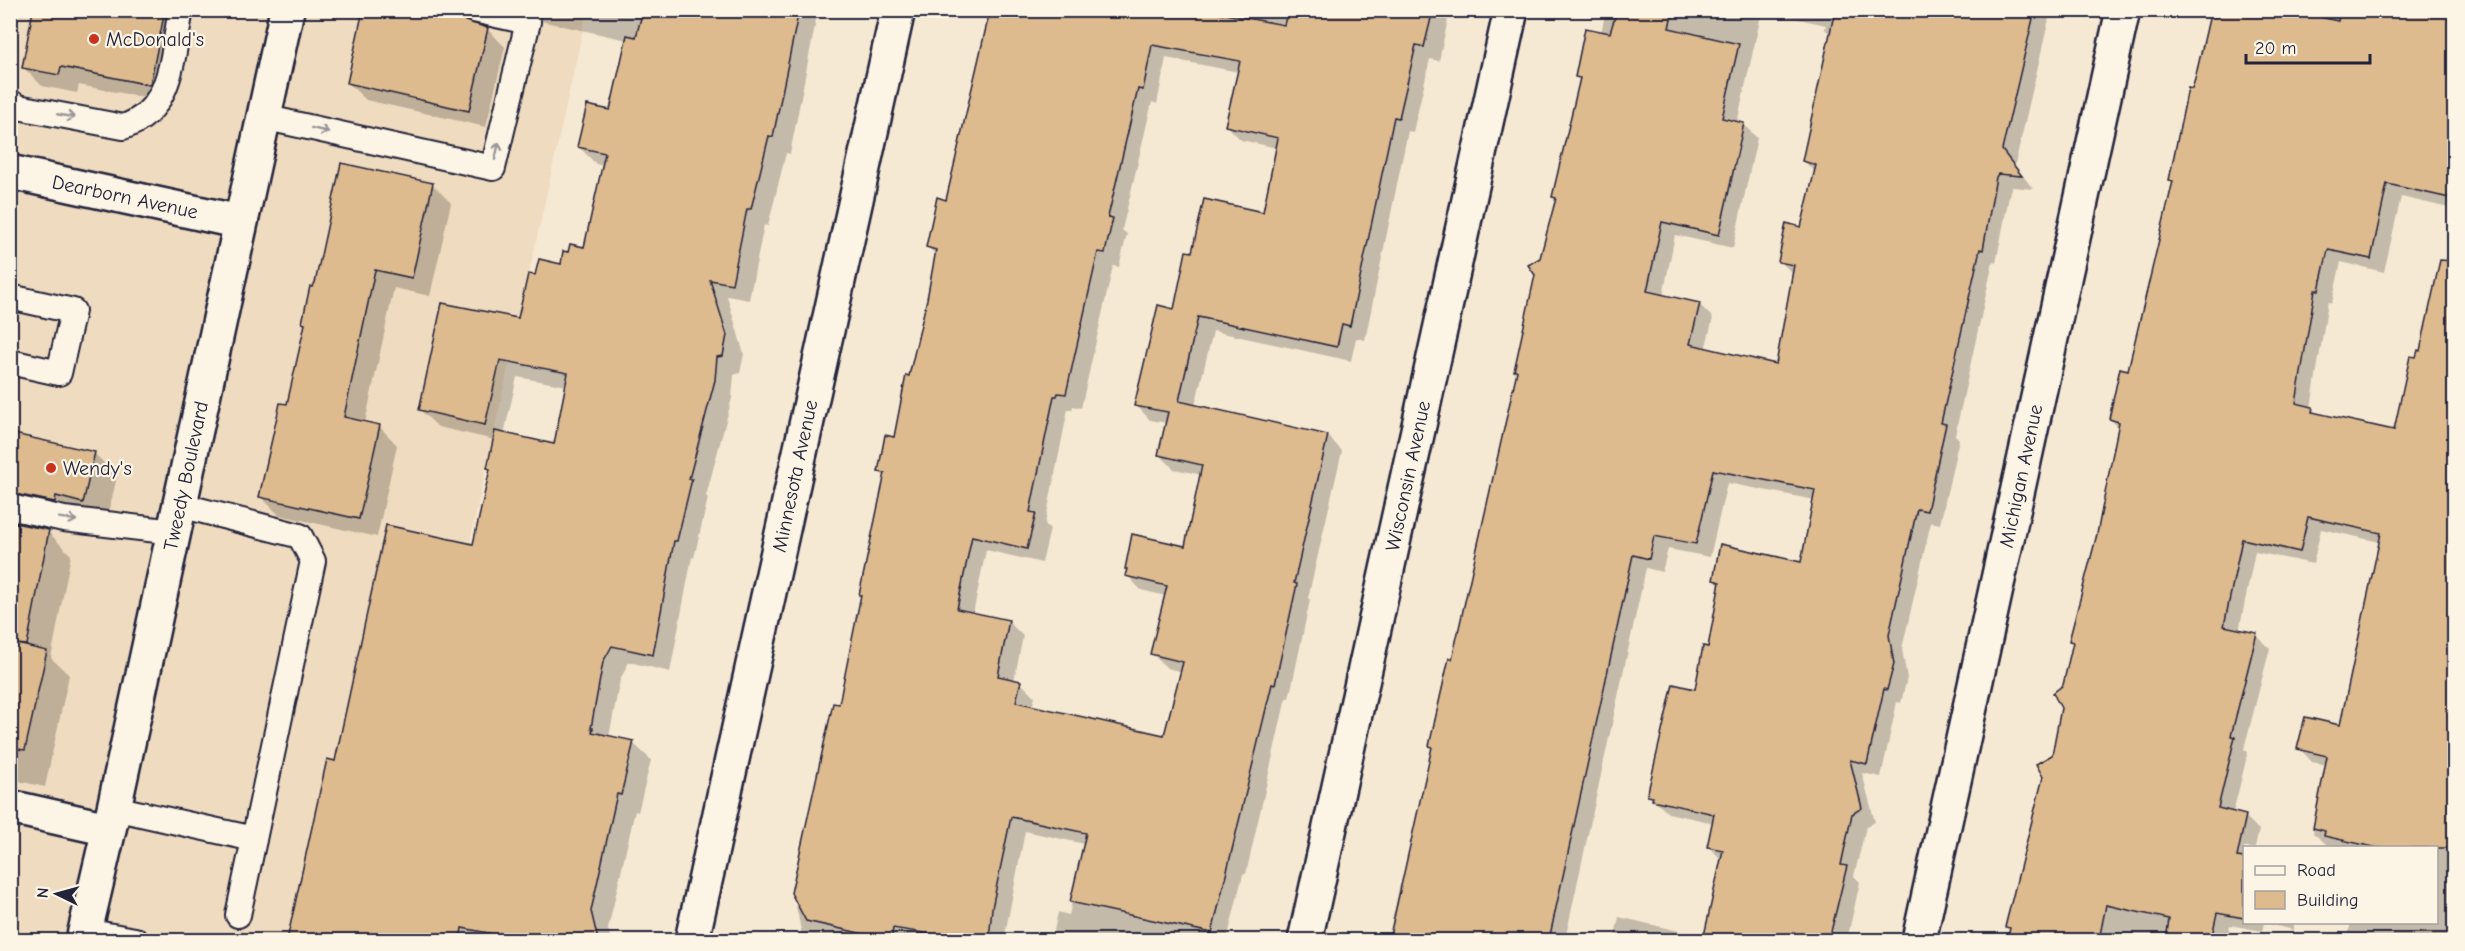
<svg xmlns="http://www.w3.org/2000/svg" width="2465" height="951" font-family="'Comic Neue',sans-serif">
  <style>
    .built { fill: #efdbbf }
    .shadow { fill: #0003; fill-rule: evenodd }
    .building { fill: #deba8f; stroke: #22223b; stroke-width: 1.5; fill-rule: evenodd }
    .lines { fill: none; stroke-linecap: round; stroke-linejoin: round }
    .service-casing { stroke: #22223b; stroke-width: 28 }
    .minor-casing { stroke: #22223b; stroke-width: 38 }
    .secondary-casing { stroke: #22223b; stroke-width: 38 }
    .service { stroke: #fcf5e5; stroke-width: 24 }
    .minor { stroke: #fcf5e5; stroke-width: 33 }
    .secondary { stroke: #fcf5e5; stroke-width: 33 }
    .oneway { stroke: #9a9698 }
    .poi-dot { fill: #c8321e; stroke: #fcf5e5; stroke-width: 2 }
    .labels { text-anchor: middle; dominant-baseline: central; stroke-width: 4.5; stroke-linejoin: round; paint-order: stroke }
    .poi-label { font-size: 20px; fill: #22223b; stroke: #fcf5e5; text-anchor: start }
    .street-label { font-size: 20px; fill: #22223b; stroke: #fcf5e5 }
  </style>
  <rect width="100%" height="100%" fill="#f6e9d4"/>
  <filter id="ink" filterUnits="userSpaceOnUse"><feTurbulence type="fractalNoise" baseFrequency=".0167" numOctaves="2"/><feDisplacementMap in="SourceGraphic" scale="12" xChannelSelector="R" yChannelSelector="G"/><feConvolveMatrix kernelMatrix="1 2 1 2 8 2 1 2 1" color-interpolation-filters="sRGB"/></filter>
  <g filter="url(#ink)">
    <polygon class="built" points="10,11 587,11 382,940 11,940"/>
    <g class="shadow">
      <polygon points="35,10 187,10 168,102 79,85 77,93 42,86 23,67"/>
      <path d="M 364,10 L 818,10 L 790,154 L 786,153 L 768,226 L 764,225 L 749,300 L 727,296 L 744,354 L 740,373 L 734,375 L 732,398 L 706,496 L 708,498 L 694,558 L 692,557 L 670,672 L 629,662 L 620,680 L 609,737 L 633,743 L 651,760 L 638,812 L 635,811 L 608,929 L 611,940 L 287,940 L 328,761 L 336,763 L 474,545 L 491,470 L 489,468 L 495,440 L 438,427 L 420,410 L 519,320 L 537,277 L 562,266 L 585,248 L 604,166 L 596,164 L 578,146 L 612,112 L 627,40 L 513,15 L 480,18 L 479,27 L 487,29 L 505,47 L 486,127 L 366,100 L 348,83 ZM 517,377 L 567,386 L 555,446 L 504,434 Z"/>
      <path d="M 988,10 L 1450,10 L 1439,61 L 1430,59 L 1413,132 L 1408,131 L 1365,340 L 1356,338 L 1351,361 L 1213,331 L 1195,406 L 1328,436 L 1342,451 L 1308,598 L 1310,600 L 1294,676 L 1289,698 L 1286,698 L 1246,874 L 1243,874 L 1227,940 L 1052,940 L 1058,912 L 1069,915 L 1085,844 L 1025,831 L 1004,940 L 803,940 L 793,891 L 840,706 L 886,478 L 879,471 L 895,439 L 928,300 L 936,255 L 928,247 L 947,201 L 991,14 ZM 1166,58 L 1239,72 L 1227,126 L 1241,140 L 1277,148 L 1264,214 L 1193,254 L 1175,311 L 1136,405 L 1150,420 L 1167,423 L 1160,455 L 1174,469 L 1202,475 L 1186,547 L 1126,568 L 1127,575 L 1141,590 L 1166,596 L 1152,654 L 1167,668 L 1182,672 L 1165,737 L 1032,707 L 1035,697 L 1020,682 L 1014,681 L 1023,636 L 1009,622 L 973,614 L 986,550 L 1042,563 L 1050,529 L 1045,524 L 1068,409 L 1072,410 L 1073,406 L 1081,408 L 1113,266 L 1119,267 L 1127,234 L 1122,230 L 1152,102 L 1157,104 Z"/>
      <path d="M 1606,10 L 2051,10 L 2015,165 L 2033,189 L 2012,187 L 2010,191 L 1996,263 L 1993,262 L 1955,435 L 1959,439 L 1940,524 L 1931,522 L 1902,649 L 1907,678 L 1901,703 L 1897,702 L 1881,777 L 1862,773 L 1875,822 L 1866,827 L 1854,876 L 1860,882 L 1847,940 L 1614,940 L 1619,917 L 1705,937 L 1722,860 L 1709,847 L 1714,823 L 1668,813 L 1649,796 L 1696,691 L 1709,648 L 1721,587 L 1714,580 L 1802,564 L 1815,500 L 1727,483 L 1710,557 L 1668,549 L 1662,572 L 1646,568 L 1565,940 L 1388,940 L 1400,884 L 1404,885 L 1433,749 L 1430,746 L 1453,661 L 1518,373 L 1515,370 L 1557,199 L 1554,197 L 1581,80 L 1577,77 L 1601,33 ZM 1762,11 L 1826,25 L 1825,29 L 1831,35 L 1804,161 L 1816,173 L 1802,228 L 1780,261 L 1794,275 L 1777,366 L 1705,350 L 1713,318 L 1699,304 L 1663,296 L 1675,235 L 1733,248 L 1757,138 L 1743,124 L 1737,123 Z"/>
      <polygon points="2211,10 2445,10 2433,68 2454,73 2454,209 2401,197 2384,272 2341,262 2332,303 2328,302 2311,408 2319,415 2396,432 2417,359 2421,352 2437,283 2454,287 2454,940 2347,940 2351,922 2436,922 2436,848 2331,848 2313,833 2327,765 2312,762 2299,748 2341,727 2380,542 2321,529 2313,564 2255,552 2239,631 2256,635 2270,648 2244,749 2248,752 2233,813 2245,816 2259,830 2255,848 2244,848 2244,922 2294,922 2293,930 2264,923 2262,931 2230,925 2227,940 2009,940 2011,930 2007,926 2053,756 2063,708 2064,686 2074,644 2071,641 2104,503 2119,428 2110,419 2129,372 2174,182 2171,179 2197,79"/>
      <polygon points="432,184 451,203 430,296 394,288 365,423 379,426 397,445 377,537 279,515 261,497 288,406 306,326 303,323"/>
      <polygon points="10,435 94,453 117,476 106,525 10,512"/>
      <polygon points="10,523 48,532 71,555 51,658 69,675 45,787 10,779"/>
    </g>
    <g class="building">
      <polygon points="33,10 165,10 150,85 61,67 59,75 22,68"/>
      <polygon points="363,10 460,10 465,21 488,28 469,111 347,83"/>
      <polygon points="643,10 799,10 773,137 769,136 751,209 747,209 732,284 710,280 727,335 723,356 717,357 715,380 689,479 692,479 677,541 674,541 653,655 612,646 603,662 591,728 593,728 592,732 634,741 621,795 617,794 591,911 598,940 525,940 462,928 460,940 287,940 327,759 335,761 386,525 473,544 490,469 487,468 495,431 554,444 568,373 500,360 485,425 419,410 442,303 518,318 528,274 535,275 539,259 561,264 563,251 568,252 570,244 584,247 605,153 577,147 587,105 610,110 627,35 636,37"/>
      <path d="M 990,10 L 1203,10 L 1284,25 L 1288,10 L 1433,10 L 1424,47 L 1416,45 L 1399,118 L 1394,117 L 1350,326 L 1342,324 L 1337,347 L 1198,317 L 1179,401 L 1328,435 L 1294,583 L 1297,584 L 1280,661 L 1275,685 L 1272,684 L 1212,933 L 1070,902 L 1086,833 L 1011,817 L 992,908 L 989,940 L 968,940 L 893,928 L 891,940 L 806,921 L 791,893 L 833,703 L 839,704 L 861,595 L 859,595 L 885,473 L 878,472 L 885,435 L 894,437 L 906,375 L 909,376 L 927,299 L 936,250 L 926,247 L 937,197 L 946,200 ZM 1152,45 L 1240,61 L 1225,126 L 1278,138 L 1263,212 L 1204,199 L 1192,252 L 1186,251 L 1174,309 L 1158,305 L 1134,406 L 1168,412 L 1158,455 L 1202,465 L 1185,546 L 1132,534 L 1125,569 L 1127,569 L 1125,576 L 1167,586 L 1150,654 L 1183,662 L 1164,735 L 1016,702 L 1021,681 L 998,676 L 1009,620 L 957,609 L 972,536 L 1027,549 L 1036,513 L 1030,512 L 1054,396 L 1057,396 L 1058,393 L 1066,394 L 1098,252 L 1105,253 L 1113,218 L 1108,217 L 1138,89 L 1143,90 Z"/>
      <polygon points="1617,10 1673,10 1669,28 1739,44 1722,118 1744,123 1719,235 1662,222 1647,291 1700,303 1690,344 1776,364 1794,265 1778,262 1786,223 1801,227 1816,165 1802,161 1835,10 2035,10 2002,150 2022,176 1998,174 1996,177 1983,250 1980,249 1941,423 1946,424 1927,511 1917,509 1889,635 1894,664 1887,690 1884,689 1867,764 1850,760 1862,808 1852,814 1841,865 1847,866 1829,940 1703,940 1723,850 1707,847 1714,814 1652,800 1653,797 1647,796 1673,684 1695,689 1703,646 1708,647 1720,582 1713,580 1720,544 1801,562 1815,490 1713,470 1696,544 1654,536 1649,559 1633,555 1549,940 1389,940 1432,747 1429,746 1449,658 1452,659 1517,371 1514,371 1535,275 1528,265 1540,258 1556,198 1552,197 1580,78 1575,77 1585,28 1610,33"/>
      <polygon points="2211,10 2289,10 2338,21 2340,10 2454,10 2454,199 2387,184 2371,259 2328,250 2319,290 2315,290 2296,403 2313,407 2312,412 2394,430 2410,356 2416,357 2418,350 2420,351 2440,260 2454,261 2454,848 2378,848 2324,836 2325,831 2313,828 2327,756 2297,749 2305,717 2340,725 2381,533 2308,517 2300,552 2242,539 2224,626 2257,633 2231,736 2235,737 2218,808 2246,815 2237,857 2244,858 2244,918 2217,913 2211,940 2166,940 2169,919 2106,905 2099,940 2007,940 2010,928 2005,927 2043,777 2036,764 2052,755 2061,708 2053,693 2063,685 2073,642 2069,641 2097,534 2119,422 2109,419 2120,368 2128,370 2173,181 2169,180 2188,88 2192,89 2195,79"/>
      <polygon points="341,163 433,183 412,278 375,270 344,417 380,425 359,519 259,497 280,403 287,404 305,324 302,323 310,286 312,287 315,283"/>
      <polygon points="10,433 95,452 83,503 56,496 55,502 10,493"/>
      <polygon points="10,522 49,530 27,645 17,644 47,651 25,750 10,748"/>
    </g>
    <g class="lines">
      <g class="service-casing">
        <g id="service">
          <path d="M 10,102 L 18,107 L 123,127 C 173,111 172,55 181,10"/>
          <polyline points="263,117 493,168 528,22 474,10"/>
          <polyline points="10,297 73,311 59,373 10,362"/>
          <polyline points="180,505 300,536 313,561 238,915"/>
          <polyline points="10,507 64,519 174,532"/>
          <polyline points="114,808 254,839"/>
          <polyline points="85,931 135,940"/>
        </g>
      </g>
      <g class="minor-casing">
        <g id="minor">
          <polyline points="10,172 240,222"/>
          <polyline points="10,807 108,829"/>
          <polyline points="692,940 898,10"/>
          <polyline points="1305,940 1511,10"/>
          <polyline points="1919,940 2123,10"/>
        </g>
      </g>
      <g class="secondary-casing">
        <polyline id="secondary" points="83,940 114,808 287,10"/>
      </g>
      <use href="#service" class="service"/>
      <use href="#minor" class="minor"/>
      <use href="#secondary" class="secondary"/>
    </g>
    <defs><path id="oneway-shaft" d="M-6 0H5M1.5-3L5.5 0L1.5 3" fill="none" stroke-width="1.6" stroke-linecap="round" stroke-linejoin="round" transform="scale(1.5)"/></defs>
    <g class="oneway">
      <use href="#oneway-shaft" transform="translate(66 116) rotate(11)"/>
      <use href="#oneway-shaft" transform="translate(320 130) rotate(13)"/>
      <use href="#oneway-shaft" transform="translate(497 151) rotate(-77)"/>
      <use href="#oneway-shaft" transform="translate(68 519) rotate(9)"/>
    </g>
  </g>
  <g class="poi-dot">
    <circle cx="94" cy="39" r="6"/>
    <circle cx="51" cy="468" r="6"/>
  </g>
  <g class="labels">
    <g class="poi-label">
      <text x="106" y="39">McDonald's</text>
      <text x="63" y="468">Wendy's</text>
    </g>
    <g class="street-label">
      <text transform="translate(125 197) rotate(12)">Dearborn Avenue</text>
      <text transform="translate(186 476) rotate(-78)">Tweedy Boulevard</text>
      <text transform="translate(795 476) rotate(-78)">Minnesota Avenue</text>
      <text transform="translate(1408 476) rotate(-78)">Wisconsin Avenue</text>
      <text transform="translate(2021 476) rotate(-78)">Michigan Avenue</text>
    </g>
  </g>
  <rect width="2465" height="951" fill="none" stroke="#fcf5e5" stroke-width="36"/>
  <rect x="18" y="18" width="2429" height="915" fill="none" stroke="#22223b" stroke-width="2" filter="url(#ink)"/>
  <rect x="2243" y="846" width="195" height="78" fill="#fcf5e5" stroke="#a5a1a1" stroke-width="1.5"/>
  <rect x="2255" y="866" width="30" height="9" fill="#fcf5e5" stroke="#a5a1a1" stroke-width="1.5"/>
  <text x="2297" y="876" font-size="18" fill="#22223b">Road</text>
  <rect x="2255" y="891" width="30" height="18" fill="#deba8f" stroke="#a5a1a1" stroke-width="1.5"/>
  <text x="2297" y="906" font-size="18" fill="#22223b">Building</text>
  <g transform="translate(57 894) rotate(275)" stroke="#fcf5e5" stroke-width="4.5" paint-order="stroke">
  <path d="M0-4.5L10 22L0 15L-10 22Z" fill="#22223b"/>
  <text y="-9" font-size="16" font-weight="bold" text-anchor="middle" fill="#22223b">N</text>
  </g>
  <path d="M2246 54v9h124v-9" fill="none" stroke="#22223b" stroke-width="3"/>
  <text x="2255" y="54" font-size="18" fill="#22223b" stroke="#fcf5e5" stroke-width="4.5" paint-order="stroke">20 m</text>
</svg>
